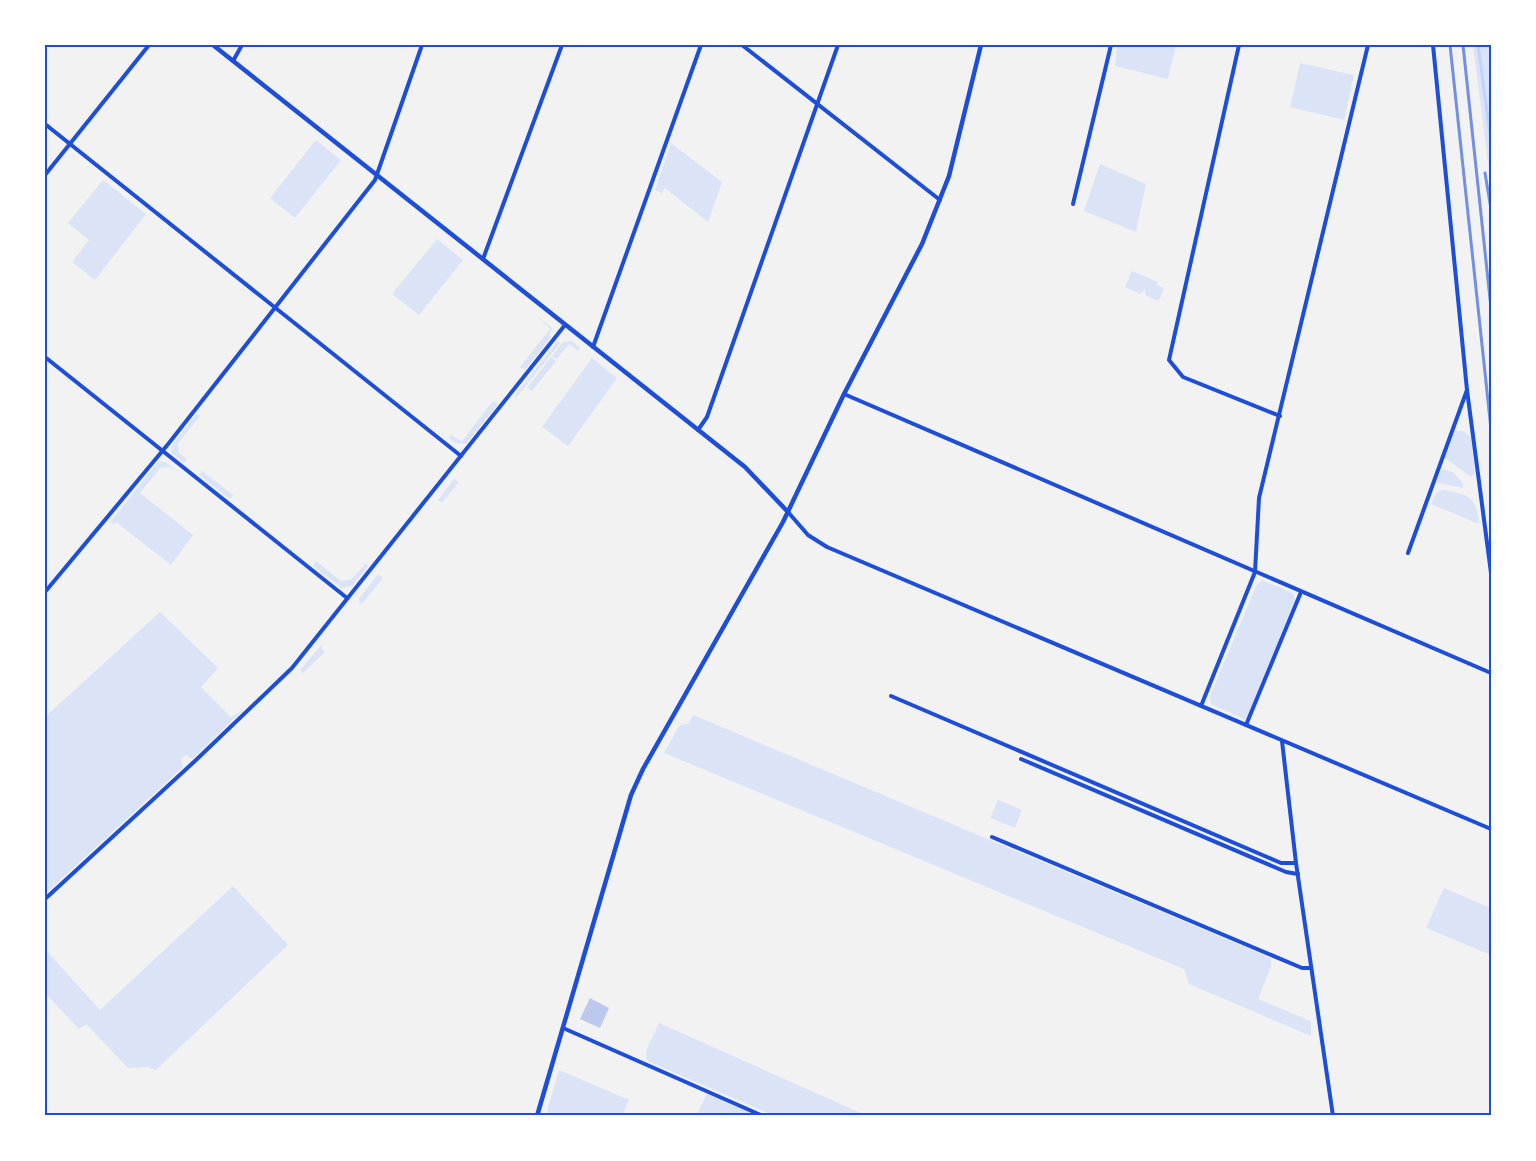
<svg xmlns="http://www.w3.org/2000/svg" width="1536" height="1161" font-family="Poppins,sans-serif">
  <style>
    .green { fill: #dbe4f7 }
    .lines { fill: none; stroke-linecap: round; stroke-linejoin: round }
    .stream { stroke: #bfd3fe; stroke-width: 3 }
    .building { fill: #bdc9ec }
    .minor { stroke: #1d4ed8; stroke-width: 4 }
    .tertiary { stroke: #1d4ed8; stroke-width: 4.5 }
    .rail { stroke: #7290e2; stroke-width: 3 }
    .neatline { fill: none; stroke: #1d4ed8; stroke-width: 2 }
  </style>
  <rect width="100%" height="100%" fill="#f2f2f2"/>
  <g class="green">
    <polygon points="1117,45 1176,45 1168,79 1115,66"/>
    <polygon points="1473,45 1491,45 1491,186"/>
    <polygon points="1300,63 1354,75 1344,120 1290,107"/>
    <polygon points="316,140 341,160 295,218 270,198"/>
    <polygon points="671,143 722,182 708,222 665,188 662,193 655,190"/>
    <polygon points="1100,164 1146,184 1136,232 1084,211"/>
    <polygon points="103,180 146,214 95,280 72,262 89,240 68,223"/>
    <polygon points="437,239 463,260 419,315 392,294"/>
    <polygon points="1132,271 1158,282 1157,285 1164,288 1159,301 1146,296 1145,289 1140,294 1125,287"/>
    <polygon points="535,314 552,328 549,335 551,337 525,370 520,367 550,329"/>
    <polygon points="558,341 560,343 515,399 515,395"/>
    <polygon points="572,341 580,348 578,351 569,344 557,359 552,356 563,342"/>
    <polygon points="551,357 556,361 532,391 527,388"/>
    <polygon points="592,358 617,378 568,446 542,427"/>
    <polygon points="493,401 498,404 466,444 455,443 449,438 450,435 462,441"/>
    <polygon points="197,413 200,416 178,443 179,453 187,459 184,463 172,453 171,447"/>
    <polygon points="1455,431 1463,431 1471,437 1475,473 1471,477 1445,458"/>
    <polygon points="158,462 165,462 180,473 169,467 160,468 140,493 193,535 171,565 116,522 114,524 110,522"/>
    <polygon points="1442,469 1453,472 1463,483 1463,488 1439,483 1437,480"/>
    <polygon points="202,471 233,495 230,499 199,475"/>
    <polygon points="454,479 459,482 442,503 438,500"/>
    <path d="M 1443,490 C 1468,494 1477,497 1479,524 L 1431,504 L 1436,493 Z"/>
    <polygon points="316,561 341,581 352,579 366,563 368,566 353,585 342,588 313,566"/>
    <polygon points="378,574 383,578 362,604 358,600"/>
    <polygon points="1262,580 1293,593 1295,600 1247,718 1244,719 1211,704 1210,696 1256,586"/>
    <polygon points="160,612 218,668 201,687 231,717 244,709 192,759 186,755 181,759 183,767 45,894 45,717"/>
    <polygon points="325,641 321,648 325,652 303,673 300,670"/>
    <polygon points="693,715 1271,958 1271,967 1258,999 1311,1021 1311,1036 1189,984 1184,969 664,753 679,726 689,723"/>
    <polygon points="998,800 1022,810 1015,828 990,818"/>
    <polygon points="233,886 288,945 156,1070 147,1067 128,1068 86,1024 79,1029 45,993 45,949 100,1010"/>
    <polygon points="1444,888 1491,908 1491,955 1426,928"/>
    <polygon points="659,1023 863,1114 862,1116 775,1116 647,1061 646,1051"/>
    <polygon points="559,1070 629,1100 622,1116 551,1116 547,1111"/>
    <polygon points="707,1094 758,1116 696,1116"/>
  </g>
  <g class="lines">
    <polyline class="stream" points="1478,45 1491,141"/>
  </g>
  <polygon class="building" points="590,998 609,1008 600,1028 580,1019"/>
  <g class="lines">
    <g class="minor">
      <polyline points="742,45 940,200"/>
      <polyline points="1239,45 1169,360 1183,377 1280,416"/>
      <polyline points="1433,45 1467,390 1491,573"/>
      <polyline points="233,61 242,45"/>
      <polyline points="45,124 461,456"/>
      <polyline points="45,175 149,45"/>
      <polyline points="1073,204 1111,45"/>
      <polyline points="483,259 562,45"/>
      <polyline points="593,347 701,45"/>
      <polyline points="45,357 347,598"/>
      <polyline points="844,394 1491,673"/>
      <polyline points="698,430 707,417 838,45"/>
      <polyline points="788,512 808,535 827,547 1491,829"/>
      <polyline points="1408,553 1467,390"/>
      <polyline points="45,592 169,443 375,180 422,45"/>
      <polyline points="891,696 1281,863 1296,863"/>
      <polyline points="1201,706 1255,572 1259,498 1368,45"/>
      <polyline points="1246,725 1301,592"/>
      <polyline points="1282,741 1296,863 1333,1116"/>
      <polyline points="1021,759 1286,872 1298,874"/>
      <polyline points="992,837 1302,968 1311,968"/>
      <polyline points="45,899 196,760 292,668 565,325"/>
      <polyline points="563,1028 763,1116"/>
    </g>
    <g class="tertiary">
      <polyline points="213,45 745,467 788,512"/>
      <polyline points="537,1116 631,795 643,769 783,522 844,394 922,244 949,176 981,45"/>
    </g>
    <g class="rail">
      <polyline points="1450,45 1491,429"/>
      <polyline points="1463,45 1491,308"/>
      <polyline points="1485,173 1491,209"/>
    </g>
  </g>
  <rect width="1536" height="1161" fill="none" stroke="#ffffff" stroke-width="93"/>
  <rect x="46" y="46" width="1444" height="1068" class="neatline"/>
</svg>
